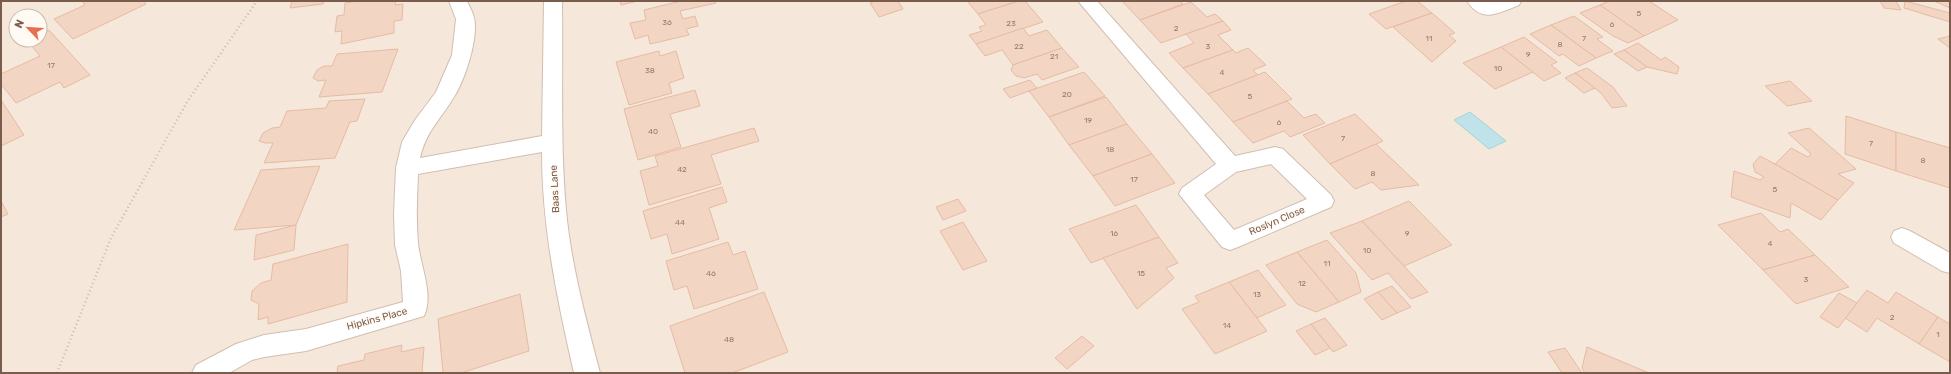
<svg xmlns="http://www.w3.org/2000/svg" width="1951" height="374" font-family="Rubik,sans-serif">
  <style>
    .residential { fill: #f5e8da; fill-rule: evenodd }
    .water { fill: #bfe3e8; stroke: #a5d3da }
    .building { fill: #f3d5c3; stroke: #e6bba3 }
    .lines { fill: none; stroke-linecap: round; stroke-linejoin: round }
    .street-casing { stroke: #d1beb0; stroke-width: 2 }
    .path { stroke: #d9b8a5; stroke-width: 2.5; stroke-dasharray: 1 3; stroke-linecap: butt }
    .street { fill: #fff; fill-rule: evenodd }
    .labels { text-anchor: middle; dominant-baseline: central; stroke-width: 3; stroke-linejoin: round; paint-order: stroke }
    .number-label { font-size: 8px; fill: #987a6a }
    .street-label { font-size: 10px; fill: #7a5c4d; stroke: #fffaf3 }
  </style>
  <rect width="100%" height="100%" fill="#fdf6ec"/>
  <path class="residential" d="M 1,1 L 1950,1 L 1950,373 L 1,373 ZM 16,16 L 40,16 L 40,40 L 16,40 Z"/>
  <polygon class="water" points="1470,112 1506,141 1489,149 1454,120"/>
  <g class="building">
    <polygon points="82,1 143,1 146,4 73,39 54,19 85,5"/>
    <polygon points="292,1 324,1 323,4 290,8"/>
    <polygon points="357,1 396,1 395,5 403,4 402,20 394,21 394,33 341,44 342,31 335,32 337,16 344,15 345,3"/>
    <polygon points="620,1 638,1 621,5"/>
    <polygon points="681,1 715,1 716,3 680,11 683,19 695,16 698,26 686,29 689,35 650,44 648,35 635,39 630,23 646,20 644,10"/>
    <polygon points="875,1 898,1 903,9 879,17 870,3"/>
    <polygon points="967,1 1019,1 978,14"/>
    <polygon points="1019,1 1025,1 1043,22 976,44 969,35 982,31 979,27 986,25 978,14"/>
    <polygon points="1122,1 1180,1 1183,4 1140,20"/>
    <polygon points="1406,1 1417,1 1432,13 1386,29 1369,14"/>
    <polygon points="1609,1 1649,1 1678,20 1644,36 1600,5"/>
    <polygon points="1880,1 1896,1 1901,10 1884,8"/>
    <polygon points="1905,1 1950,13 1950,22 1904,8"/>
    <polygon points="1934,1 1950,1 1950,8"/>
    <polygon points="1191,2 1207,17 1215,14 1223,21 1161,43 1140,20"/>
    <polygon points="1600,5 1644,36 1628,43 1613,36 1580,13"/>
    <polygon points="1432,13 1455,33 1449,35 1456,41 1432,62 1393,27"/>
    <polygon points="1574,16 1603,37 1597,39 1613,51 1596,58 1551,25"/>
    <polygon points="1223,21 1231,30 1218,35 1233,50 1183,68 1169,53 1194,43 1186,34"/>
    <polygon points="1551,25 1596,58 1579,66 1563,54 1559,56 1530,34"/>
    <polygon points="1023,28 1029,36 1047,30 1062,48 1013,65 1002,50 985,56 976,44"/>
    <polygon points="49,30 90,75 64,88 60,82 16,103 1,84 1,74 40,56 27,40 40,40 40,34"/>
    <polygon points="1950,36 1950,48 1938,39"/>
    <polygon points="1524,37 1557,62 1551,65 1561,73 1544,81 1501,47"/>
    <polygon points="1638,43 1661,60 1665,57 1679,67 1677,74 1647,67 1624,50"/>
    <polygon points="1501,47 1533,72 1495,89 1463,63"/>
    <polygon points="1062,48 1079,67 1042,80 1037,74 1024,78 1016,76 1011,70 1013,65"/>
    <polygon points="1248,48 1266,65 1253,70 1258,75 1208,94 1183,68 1233,50 1236,53"/>
    <polygon points="398,49 382,92 319,97 326,80 318,81 313,78 317,70 324,66 332,66 337,54"/>
    <polygon points="1624,50 1647,67 1638,71 1614,54"/>
    <polygon points="659,51 660,56 676,51 684,78 669,83 672,93 629,105 616,62"/>
    <polygon points="1587,68 1613,87 1627,106 1612,108 1601,93 1575,73"/>
    <polygon points="1084,72 1105,96 1049,117 1029,91"/>
    <polygon points="1265,72 1292,99 1233,122 1208,94"/>
    <polygon points="1575,73 1595,88 1584,93 1565,78"/>
    <polygon points="1030,80 1037,88 1010,98 1003,89"/>
    <polygon points="1790,81 1812,101 1787,106 1765,86"/>
    <polygon points="695,90 700,106 670,114 681,147 638,160 624,109"/>
    <polygon points="1106,97 1127,124 1069,145 1049,117"/>
    <polygon points="365,99 357,121 350,122 335,158 264,163 273,143 265,143 259,141 263,133 272,128 280,127 287,111 326,108 329,101"/>
    <polygon points="1,100 24,135 1,146"/>
    <polygon points="1287,101 1304,118 1316,114 1325,123 1290,137 1284,131 1253,143 1233,122"/>
    <polygon points="1355,114 1383,141 1330,164 1303,135"/>
    <polygon points="1846,116 1896,132 1896,171 1845,154"/>
    <polygon points="1127,124 1152,154 1093,176 1069,145"/>
    <polygon points="754,128 759,141 711,155 721,184 649,205 640,171 658,166 655,156"/>
    <polygon points="1809,128 1856,169 1838,174 1854,183 1838,200 1775,164 1791,148 1808,157 1811,154 1788,133"/>
    <polygon points="1896,132 1950,148 1950,188 1896,171"/>
    <polygon points="1376,144 1419,185 1381,190 1372,182 1355,189 1330,164"/>
    <polygon points="1152,154 1175,183 1115,206 1093,176"/>
    <polygon points="1760,156 1775,164 1838,200 1821,220 1791,203 1790,218 1731,197 1734,171 1760,180 1764,177 1755,172 1753,164"/>
    <polygon points="320,166 296,225 234,230 261,170"/>
    <polygon points="722,187 727,202 709,208 719,239 672,254 667,234 651,239 643,211"/>
    <polygon points="958,199 966,211 943,220 936,207"/>
    <polygon points="1,201 8,214 1,217"/>
    <polygon points="1409,201 1452,245 1404,266 1362,221"/>
    <polygon points="1136,205 1159,237 1091,263 1069,229"/>
    <polygon points="1761,213 1780,232 1788,229 1815,255 1763,270 1718,225"/>
    <polygon points="1362,221 1404,266 1428,292 1411,299 1388,273 1372,280 1330,233"/>
    <polygon points="963,222 987,261 963,270 940,231"/>
    <polygon points="296,225 294,250 254,260 256,235"/>
    <polygon points="1159,237 1178,263 1166,268 1174,278 1137,309 1103,258"/>
    <polygon points="1327,240 1356,273 1361,292 1339,302 1297,252"/>
    <polygon points="728,242 733,255 745,251 758,289 694,309 687,286 674,290 666,261"/>
    <polygon points="348,244 347,302 268,324 268,317 258,320 259,304 251,300 252,291 261,283 271,280 273,264"/>
    <polygon points="1297,252 1339,302 1316,312 1297,304 1266,265"/>
    <polygon points="1815,255 1849,287 1796,304 1763,270"/>
    <polygon points="1258,270 1286,305 1257,318 1229,282"/>
    <polygon points="1229,282 1267,331 1215,354 1182,309 1199,302 1195,296"/>
    <polygon points="1392,286 1411,307 1397,313 1378,292"/>
    <polygon points="1867,290 1888,303 1896,292 1938,317 1919,344 1877,318 1867,332 1845,318"/>
    <polygon points="764,292 788,352 732,373 685,373 670,326"/>
    <polygon points="1378,292 1397,313 1382,320 1364,299"/>
    <polygon points="1839,293 1857,303 1838,328 1820,317"/>
    <polygon points="520,294 529,351 461,373 443,373 438,319"/>
    <polygon points="1938,317 1950,324 1950,362 1919,344"/>
    <polygon points="1325,318 1347,345 1333,352 1311,324"/>
    <polygon points="1311,324 1330,348 1315,355 1296,331"/>
    <polygon points="1082,336 1094,346 1067,369 1055,358"/>
    <polygon points="402,345 401,352 424,347 422,373 337,373 338,366 364,360 365,354"/>
    <polygon points="1587,347 1649,373 1585,373 1582,368"/>
    <polygon points="1565,348 1582,373 1562,373 1548,352"/>
  </g>
  <g class="lines">
    <g class="street-casing">
      <g id="street">
        <path d="M 449,1 L 467,1 C 469,6 473,12 474,18 C 479,38 464,83 452,100 C 439,121 426,132 420,158 L 542,136 L 544,1 L 562,1 C 563,70 560,141 566,210 C 571,265 586,319 600,373 L 574,373 C 557,299 542,227 542,152 L 418,174 C 417,197 416,220 418,243 C 420,264 434,295 424,316 L 306,351 L 264,357 L 252,360 L 229,373 L 192,373 L 196,365 L 236,344 L 264,335 L 306,329 L 403,302 L 401,271 L 395,245 L 394,214 L 396,168 L 402,142 L 415,120 L 436,92 L 452,55 L 456,19 Z"/>
        <path d="M 1078,1 L 1097,1 L 1235,156 L 1275,147 L 1283,149 L 1331,195 L 1334,201 L 1331,207 L 1238,247 L 1230,250 L 1222,247 L 1179,194 L 1182,188 L 1216,164 ZM 1271,164 L 1307,199 L 1234,230 L 1204,195 L 1236,172 Z"/>
        <path d="M 1467,1 L 1490,2 L 1521,1 L 1519,5 C 1498,13 1482,24 1467,1 Z"/>
        <polygon points="1902,228 1910,231 1950,253 1950,273 1942,271 1894,243 1891,237 1894,231"/>
      </g>
    </g>
    <polyline class="path" points="57,373 111,238 187,102 257,1"/>
    <use href="#street" class="street"/>
  </g>
  <g class="labels">
    <g class="number-label">
      <text x="1639" y="13">5</text>
      <text x="667" y="22">36</text>
      <text x="1011" y="23">23</text>
      <text x="1612" y="24">6</text>
      <text x="1176" y="28">2</text>
      <text x="1429" y="38">11</text>
      <text x="1584" y="38">7</text>
      <text x="1560" y="44">8</text>
      <text x="1019" y="46">22</text>
      <text x="1208" y="46">3</text>
      <text x="1528" y="54">9</text>
      <text x="1054" y="56">21</text>
      <text x="51" y="65">17</text>
      <text x="1498" y="68">10</text>
      <text x="650" y="70">38</text>
      <text x="1222" y="72">4</text>
      <text x="1067" y="94">20</text>
      <text x="1250" y="96">5</text>
      <text x="1088" y="120">19</text>
      <text x="1279" y="122">6</text>
      <text x="653" y="131">40</text>
      <text x="1343" y="138">7</text>
      <text x="1871" y="143">7</text>
      <text x="1110" y="149">18</text>
      <text x="1923" y="160">8</text>
      <text x="682" y="169">42</text>
      <text x="1373" y="173">8</text>
      <text x="1134" y="179">17</text>
      <text x="1775" y="189">5</text>
      <text x="680" y="222">44</text>
      <text x="1114" y="233">16</text>
      <text x="1407" y="233">9</text>
      <text x="1770" y="243">4</text>
      <text x="1367" y="250">10</text>
      <text x="1327" y="263">11</text>
      <text x="711" y="273">46</text>
      <text x="1141" y="273">15</text>
      <text x="1806" y="279">3</text>
      <text x="1302" y="283">12</text>
      <text x="1257" y="294">13</text>
      <text x="1892" y="317">2</text>
      <text x="1227" y="325">14</text>
      <text x="1938" y="334">1</text>
      <text x="729" y="339">48</text>
    </g>
    <g class="street-label">
      <text transform="translate(555 189) rotate(-93)">Baas Lane</text>
      <text transform="translate(1277 221) rotate(-23)">Roslyn Close</text>
      <text transform="translate(377 319) rotate(-15)">Hipkins Place</text>
    </g>
  </g>
  <rect width="1951" height="374" fill="none" stroke="#7a5c4d" stroke-width="4"/>
  <g transform="translate(28 28) rotate(295)"><circle r="19" fill="#fffaf3" stroke="#cabbb1"/>
  <path d="M0-3L7 15L0 10L-7 15Z" fill="#e76f51"/>
  <text y="-6" font-size="11" font-weight="bold" text-anchor="middle" fill="#7a5c4d">N</text>
  </g>
</svg>
